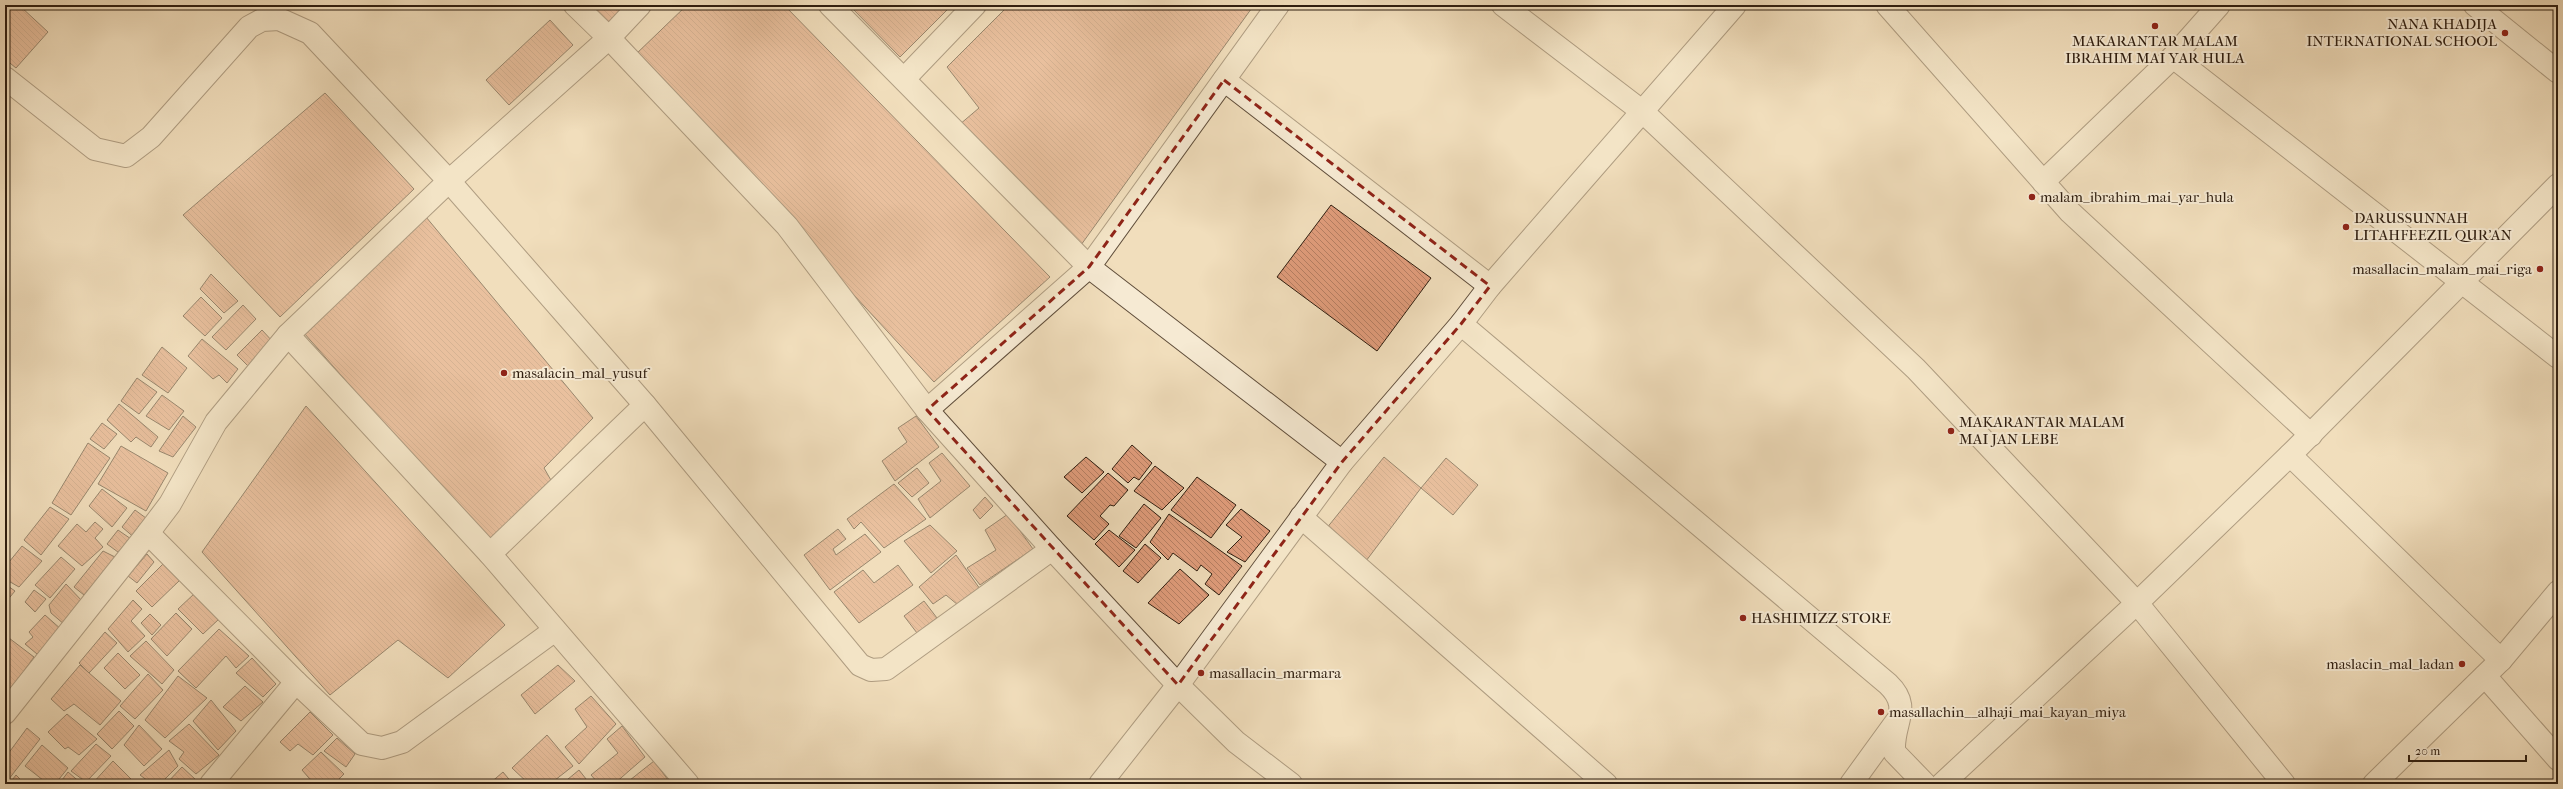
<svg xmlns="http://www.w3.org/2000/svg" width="2563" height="789" font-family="'IM FELL French Canon',serif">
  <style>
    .building { fill: url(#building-back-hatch); stroke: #2f1e10 }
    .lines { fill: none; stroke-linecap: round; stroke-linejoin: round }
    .minor-casing { stroke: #604e3b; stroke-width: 24 }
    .minor { stroke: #f6ead3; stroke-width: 22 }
    .marked { fill: none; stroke: #8f2418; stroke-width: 3; stroke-dasharray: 8 5; stroke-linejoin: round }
    .poi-dot { fill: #8f2418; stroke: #f6ead3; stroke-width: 1.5 }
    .labels { text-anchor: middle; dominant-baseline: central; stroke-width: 4; stroke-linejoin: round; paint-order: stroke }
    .poi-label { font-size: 15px; fill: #2f1e10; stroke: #f6ead3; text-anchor: start }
  </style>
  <defs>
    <pattern id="building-back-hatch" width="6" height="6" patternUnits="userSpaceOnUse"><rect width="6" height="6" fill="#e09c7b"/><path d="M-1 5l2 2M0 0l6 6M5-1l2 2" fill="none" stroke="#b67f63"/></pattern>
  </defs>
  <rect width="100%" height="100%" fill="#f1debc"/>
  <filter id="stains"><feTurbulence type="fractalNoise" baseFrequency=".005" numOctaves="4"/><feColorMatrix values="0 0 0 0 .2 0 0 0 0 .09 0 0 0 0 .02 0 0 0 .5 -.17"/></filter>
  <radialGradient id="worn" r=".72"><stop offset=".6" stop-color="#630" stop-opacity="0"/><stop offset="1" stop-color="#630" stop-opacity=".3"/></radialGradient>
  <g class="building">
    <polygon points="5,5 21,5 20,6 48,32 16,68 5,59"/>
    <polygon points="583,5 628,5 606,27"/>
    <polygon points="687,5 784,5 1050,277 934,382 634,56"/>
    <polygon points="849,5 952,5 900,57"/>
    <polygon points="1009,5 1254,5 1081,245 959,125 979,108 947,67"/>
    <polygon points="550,20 573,45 509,105 486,80"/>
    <polygon points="325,93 414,189 280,317 183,215"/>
    <polygon points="1331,205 1431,278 1377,351 1277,277"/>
    <polygon points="426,217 593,418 544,468 552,482 489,544 304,333"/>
    <polygon points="211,274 238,301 224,313 200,289"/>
    <polygon points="201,297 222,318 205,336 183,316"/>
    <polygon points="243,305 256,319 226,350 212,337"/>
    <polygon points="262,330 274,343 250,368 237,355"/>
    <polygon points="202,339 238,369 227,383 219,375 213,379 188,356"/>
    <polygon points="162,347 187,368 168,393 142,375"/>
    <polygon points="137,378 157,392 139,414 121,401"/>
    <polygon points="162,395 184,411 169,430 146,416"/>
    <polygon points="119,404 158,437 151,447 136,437 131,442 107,420"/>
    <polygon points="306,406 505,625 448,678 398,640 330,695 202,552"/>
    <polygon points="183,416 196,427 173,457 159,451"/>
    <polygon points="916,416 939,447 895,481 882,461 907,442 898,428"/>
    <polygon points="102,423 117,434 104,449 90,439"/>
    <polygon points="88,443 110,458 71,515 52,503"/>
    <polygon points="1132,445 1152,463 1139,480 1134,477 1128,483 1112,469"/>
    <polygon points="121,446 168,473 146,511 98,484"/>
    <polygon points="942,453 970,486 930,518 918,499 941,481 929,463"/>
    <polygon points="1086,457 1104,472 1082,493 1064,477"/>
    <polygon points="1384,457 1421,488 1366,561 1326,529"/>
    <polygon points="1446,458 1478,485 1453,515 1421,488"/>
    <polygon points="1155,466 1184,488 1162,510 1134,491"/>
    <polygon points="917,468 929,483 912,497 898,483"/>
    <polygon points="1108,473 1128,490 1114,506 1110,505 1100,516 1109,524 1094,540 1067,516"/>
    <polygon points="1197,477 1236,505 1211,538 1171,510"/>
    <polygon points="894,484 926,519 884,548 861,522 854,529 847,519"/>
    <polygon points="102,489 127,508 112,527 89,506"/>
    <polygon points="985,497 993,506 980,519 973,510"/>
    <polygon points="1144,504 1161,518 1136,548 1119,536"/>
    <polygon points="50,507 69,519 41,555 24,540"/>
    <polygon points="1241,509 1270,531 1245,562 1227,552 1242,537 1226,525"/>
    <polygon points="135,510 150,521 136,539 122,527"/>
    <polygon points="1008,514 1033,549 980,585 967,568 996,550 985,530"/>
    <polygon points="1169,514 1242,566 1219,595 1205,584 1212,574 1201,565 1197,571 1173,553 1168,560 1150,542"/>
    <polygon points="95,522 103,529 95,538 103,547 82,566 58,546 77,524 86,532"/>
    <polygon points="930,525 957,551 931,573 904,541"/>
    <polygon points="838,529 846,539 833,549 836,555 865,534 881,552 830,590 804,555"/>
    <polygon points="118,530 134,541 122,555 107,544"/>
    <polygon points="1109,530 1135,550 1119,567 1095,544"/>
    <polygon points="1145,544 1161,558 1138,583 1123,571"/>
    <polygon points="22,546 42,561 19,587 5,579 5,567"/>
    <polygon points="103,551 117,558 84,595 74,587"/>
    <polygon points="147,554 154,562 137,583 128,576"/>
    <polygon points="956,555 980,589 958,605 946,595 933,604 919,587"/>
    <polygon points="61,557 75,569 50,598 35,585"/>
    <polygon points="164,563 180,580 152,607 136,591"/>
    <polygon points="898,565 913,585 859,623 834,592 863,570 874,583"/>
    <polygon points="1180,569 1209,595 1179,624 1148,603"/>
    <polygon points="5,584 15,591 5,603"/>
    <polygon points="66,584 83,602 65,625 51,613 49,605"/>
    <polygon points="34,590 46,599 35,612 25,602"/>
    <polygon points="195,593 219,619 203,634 178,609"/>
    <polygon points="133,600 142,609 131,621 145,636 128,652 108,629"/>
    <polygon points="924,601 937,618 917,633 904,616"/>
    <polygon points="176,613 192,629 167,656 151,639"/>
    <polygon points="150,614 161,625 152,635 141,623"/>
    <polygon points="45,615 62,630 37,654 25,644 33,637 29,632"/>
    <polygon points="219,629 249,656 236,668 226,656 196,688 178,671"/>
    <polygon points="105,632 117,643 89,673 79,663"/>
    <polygon points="5,635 34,657 11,689 5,683 5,675 10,669 5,664"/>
    <polygon points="146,641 174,670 162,684 130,656"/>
    <polygon points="118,653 140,675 125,689 104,668"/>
    <polygon points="252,658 276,684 263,697 236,673"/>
    <polygon points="80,665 121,701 100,725 74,704 64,711 51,699"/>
    <polygon points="558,665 575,681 535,714 521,695"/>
    <polygon points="148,674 163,690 135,719 120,706"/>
    <polygon points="178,676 207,698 165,738 145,720"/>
    <polygon points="245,686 263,702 241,721 223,707"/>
    <polygon points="591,696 616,724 579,764 565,747 587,727 575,709"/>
    <polygon points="211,700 236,731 218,750 193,721"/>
    <polygon points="119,711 134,726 112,749 97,734"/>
    <polygon points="310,712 333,735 313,755 298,744 290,751 280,742"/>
    <polygon points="67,714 97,739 79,755 68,747 65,749 48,732"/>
    <polygon points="189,724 219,755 196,774 179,759 184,752 169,741"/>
    <polygon points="139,725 162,749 144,766 124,745"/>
    <polygon points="622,726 645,757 614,784 599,784 591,775 618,753 607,739"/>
    <polygon points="27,728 40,739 5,784 5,758"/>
    <polygon points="547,735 573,766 550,784 529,784 512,768"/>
    <polygon points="337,738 355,754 346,767 324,751"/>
    <polygon points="96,744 111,756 86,782 71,771"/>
    <polygon points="42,745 68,768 55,784 48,784 25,766"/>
    <polygon points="169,750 178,766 160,784 152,784 140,775"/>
    <polygon points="321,752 344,774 334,784 314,784 302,770"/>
    <polygon points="113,761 136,784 92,784"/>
    <polygon points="654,761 671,784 625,784"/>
    <polygon points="182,767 195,779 190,784 166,784"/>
    <polygon points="579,770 590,784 562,784"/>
    <polygon points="68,772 82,784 59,784"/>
    <polygon points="503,772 513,784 489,784"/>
    <polygon points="16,775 25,784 9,784"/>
    <polygon points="249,779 254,784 244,784"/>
  </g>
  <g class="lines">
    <g class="minor-casing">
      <g id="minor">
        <polyline points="575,5 609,38 787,226 927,410 1052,549 1178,685 1236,742 1291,784"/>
        <polyline points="830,5 1089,267 1342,462"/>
        <polyline points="1503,5 1643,112 1916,369 2137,603 2284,784"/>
        <polyline points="1887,5 2070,212 2311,435"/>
        <polyline points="2475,5 2558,72"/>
        <polyline points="2173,57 2558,357"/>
        <polyline points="5,78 95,149 126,156 151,137 249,27 262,20 279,19 310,33 449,181 645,405 860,665 871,670 886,669 1052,549"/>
        <polyline points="904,79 975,5"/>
        <polyline points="1224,80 1490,286"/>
        <polyline points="2043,182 2173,57 2219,5"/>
        <path d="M 1461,324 L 1888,684 C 1913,708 1892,722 1894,752 L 1925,784"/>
        <polyline points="288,335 490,554 688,784"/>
        <polyline points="927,410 1089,267 1278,5"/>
        <polyline points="2290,455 2501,660"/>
        <polyline points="1301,517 1606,784"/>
        <polyline points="148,533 296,682 362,744 382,748 402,742 555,630"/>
        <polyline points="490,554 645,405"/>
        <polyline points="2485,676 2558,759"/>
        <polyline points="5,713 148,533 170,504 216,422 288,335 449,181 609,38 640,5"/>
        <polyline points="211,784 296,682"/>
        <polyline points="1100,784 1178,685 1342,462 1461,324 1490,286 1735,5"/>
        <polyline points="1851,784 1896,722"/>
        <polyline points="1942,784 2137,603 2290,455 2558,185"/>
        <polyline points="2374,784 2501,660 2558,592"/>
      </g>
    </g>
    <use href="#minor" class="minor"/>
  </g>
  <path d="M0 0H2563V789H0ZM 1224,80 L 1490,286 L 1461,324 L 1342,462 L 1178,685 L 927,410 L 1089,267 Z" fill="#f1debc" fill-opacity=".55" fill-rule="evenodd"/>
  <path class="marked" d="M 1224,80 L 1490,286 L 1461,324 L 1342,462 L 1178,685 L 927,410 L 1089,267 Z"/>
  <g class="poi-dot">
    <circle cx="2155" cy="26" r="4"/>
    <circle cx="2505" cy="33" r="4"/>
    <circle cx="2032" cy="197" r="4"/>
    <circle cx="2346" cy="227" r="4"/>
    <circle cx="2540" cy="269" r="4"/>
    <circle cx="504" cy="373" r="4"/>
    <circle cx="1951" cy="431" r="4"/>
    <circle cx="1743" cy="618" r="4"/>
    <circle cx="2462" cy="664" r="4"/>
    <circle cx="1201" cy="673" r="4"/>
    <circle cx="1881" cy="712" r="4"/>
  </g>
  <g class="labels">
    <g class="poi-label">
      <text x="2497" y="24" text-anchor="end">NANA KHADIJA<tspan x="2497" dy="17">INTERNATIONAL SCHOOL</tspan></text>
      <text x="2155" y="41" text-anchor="middle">MAKARANTAR MALAM<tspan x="2155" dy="17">IBRAHIM MAI YAR HULA</tspan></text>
      <text x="2040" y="197">malam_ibrahim_mai_yar_hula</text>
      <text x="2354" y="218">DARUSSUNNAH<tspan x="2354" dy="17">LITAHFEEZIL QUR'AN</tspan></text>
      <text x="2532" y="269" text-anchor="end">masallacin_malam_mai_riga</text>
      <text x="512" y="373">masalacin_mal_yusuf</text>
      <text x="1959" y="422">MAKARANTAR MALAM<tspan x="1959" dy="17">MAI JAN LEBE</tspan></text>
      <text x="1751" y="618">HASHIMIZZ STORE</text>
      <text x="2454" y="664" text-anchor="end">maslacin_mal_ladan</text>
      <text x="1209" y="673">masallacin_marmara</text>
      <text x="1889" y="712">masallachin__alhaji_mai_kayan_miya</text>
    </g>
  </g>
  <rect width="2563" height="789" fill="none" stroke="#f1debc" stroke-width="20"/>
  <rect x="6" y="6" width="2551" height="777" fill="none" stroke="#2f1e10" stroke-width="2"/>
  <rect x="10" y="10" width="2543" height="769" fill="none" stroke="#2f1e10"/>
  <path d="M2409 755v6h117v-6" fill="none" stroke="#2f1e10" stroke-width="2"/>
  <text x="2415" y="755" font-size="12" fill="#2f1e10" stroke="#f6ead3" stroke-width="3" paint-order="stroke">20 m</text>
  <rect width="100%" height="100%" filter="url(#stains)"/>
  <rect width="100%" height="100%" fill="url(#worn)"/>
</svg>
